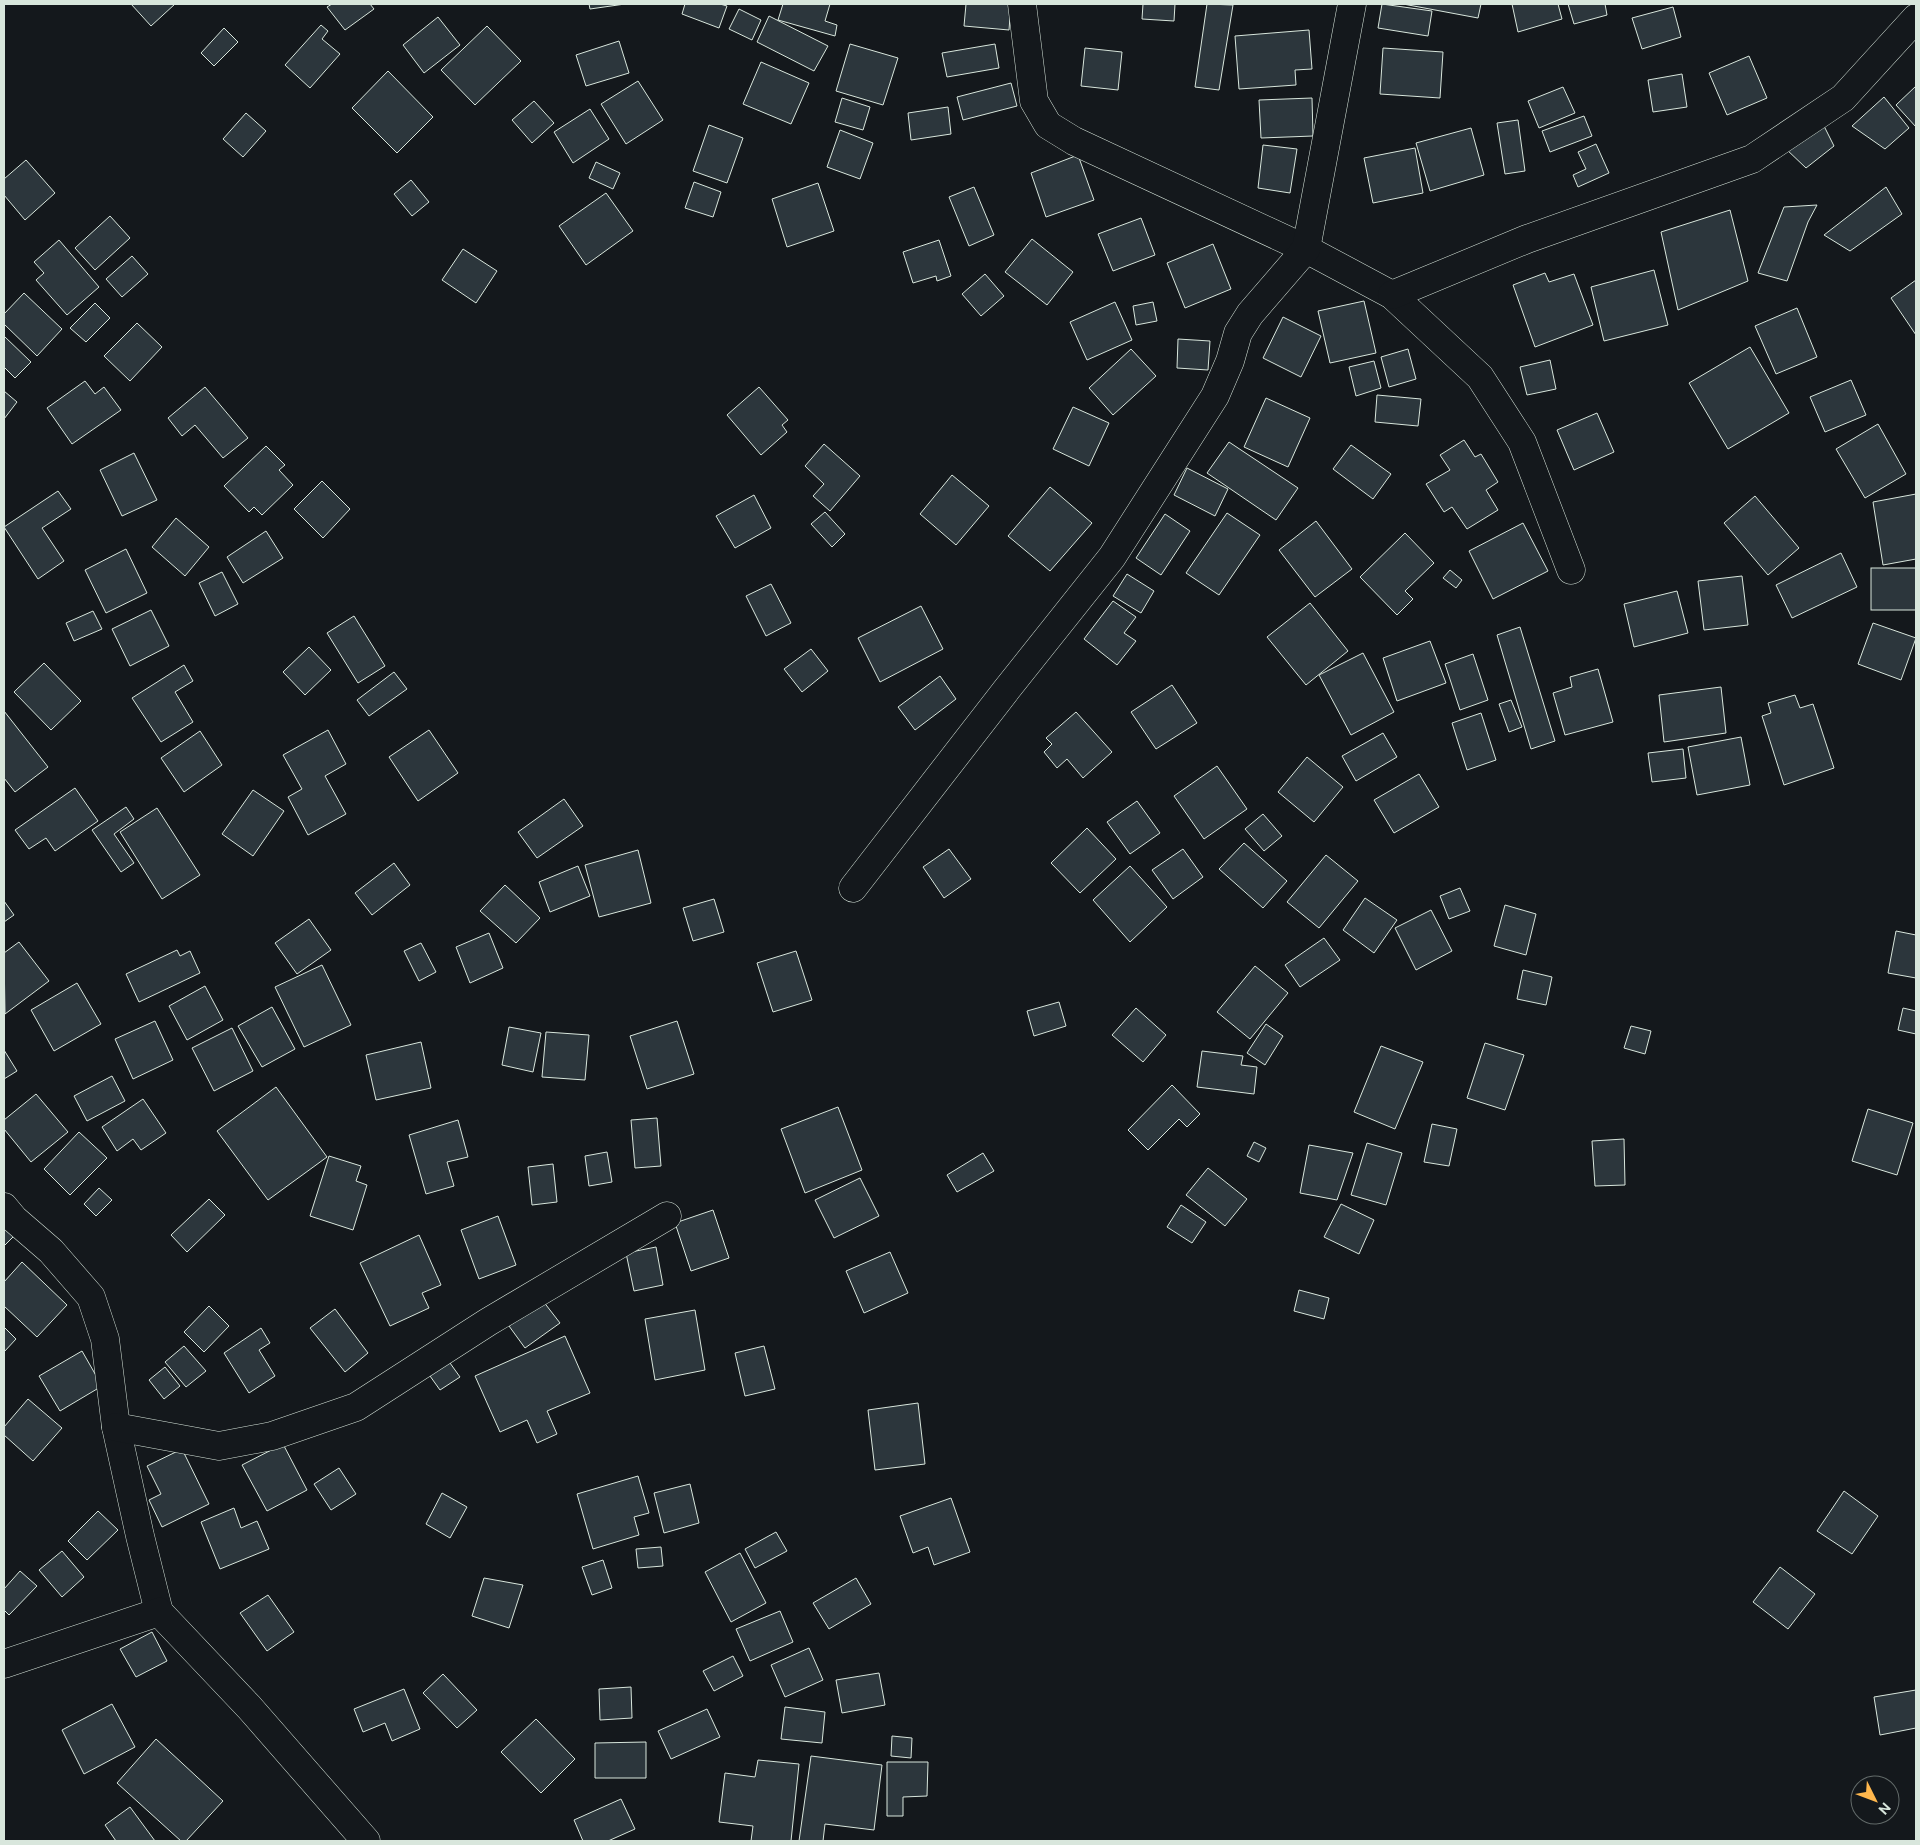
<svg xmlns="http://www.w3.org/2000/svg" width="1920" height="1845" font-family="Ubuntu,sans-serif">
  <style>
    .building { fill: #2c363c; stroke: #d8e6dc }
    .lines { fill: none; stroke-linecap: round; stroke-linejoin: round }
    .street-casing { stroke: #d8e6dc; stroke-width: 29 }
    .street { stroke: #14181c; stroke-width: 28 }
  </style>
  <rect width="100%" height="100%" fill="#14181c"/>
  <g class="building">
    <polygon points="131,4 175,4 151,26"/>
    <polygon points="332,4 370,4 374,9 345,30 327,7"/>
    <polygon points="589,4 625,4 590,9"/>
    <polygon points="685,4 720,4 727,6 719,28 682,14"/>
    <polygon points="783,4 830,4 825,21 837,25 835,36 778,20"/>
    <polygon points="966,4 1011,4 1009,30 964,26"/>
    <polygon points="1143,4 1175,4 1174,21 1142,19"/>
    <polygon points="1207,4 1233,5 1219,90 1195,87"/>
    <polygon points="1382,4 1432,11 1428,36 1378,28"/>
    <polygon points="1403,4 1481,4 1478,18"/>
    <polygon points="1512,4 1558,4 1562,19 1518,32"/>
    <polygon points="1568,4 1605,4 1607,15 1574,24"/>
    <polygon points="1673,7 1681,37 1642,49 1632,18"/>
    <polygon points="739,9 761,20 752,40 729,29"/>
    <polygon points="769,16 828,46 814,71 757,42"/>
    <polygon points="438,17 460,45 424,73 403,45"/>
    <polygon points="321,25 328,31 322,39 340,54 310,88 285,65"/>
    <polygon points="487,26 521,61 475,105 441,70"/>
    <polygon points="224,28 238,42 214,66 201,53"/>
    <polygon points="1309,30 1312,69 1295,70 1296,85 1239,89 1235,36"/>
    <polygon points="619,41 629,73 586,86 576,55"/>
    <polygon points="850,44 898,58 883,105 836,91"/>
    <polygon points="995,44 999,68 947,77 942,53"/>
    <polygon points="1085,48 1122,52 1118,90 1081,86"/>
    <polygon points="1383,48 1443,52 1440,98 1380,94"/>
    <polygon points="1749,56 1767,98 1727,115 1709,73"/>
    <polygon points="761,62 809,83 791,124 743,104"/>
    <polygon points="388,71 433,117 397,153 352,108"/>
    <polygon points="1682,74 1687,107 1653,112 1648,80"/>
    <polygon points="638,81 663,120 626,144 601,104"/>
    <polygon points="1011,83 1017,106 963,120 957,97"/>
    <polygon points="1916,86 1916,127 1896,105"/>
    <polygon points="1563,87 1575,113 1539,128 1528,101"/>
    <polygon points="1884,97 1909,128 1885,149 1852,126"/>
    <polygon points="842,98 870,107 863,130 835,122"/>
    <polygon points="1312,98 1313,136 1261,138 1259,100"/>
    <polygon points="534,101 554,123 532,143 512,120"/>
    <polygon points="948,107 951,134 911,140 908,113"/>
    <polygon points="590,109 609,139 573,163 554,132"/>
    <polygon points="246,113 266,131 243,157 223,139"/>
    <polygon points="1584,116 1592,136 1550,152 1542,131"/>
    <polygon points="1518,120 1525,171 1505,174 1497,123"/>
    <polygon points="709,125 743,138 727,183 693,171"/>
    <polygon points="1824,126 1834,146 1806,168 1785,148"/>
    <polygon points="1471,128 1484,175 1430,191 1416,143"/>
    <polygon points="840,130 873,143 860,179 827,167"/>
    <polygon points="1596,144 1609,173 1578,187 1573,175 1586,169 1578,152"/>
    <polygon points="1263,145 1297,149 1290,193 1258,188"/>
    <polygon points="1415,148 1423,193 1373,203 1364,158"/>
    <polygon points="1078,155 1094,200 1046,217 1031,173"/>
    <polygon points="26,160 55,193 25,220 4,195 4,179"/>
    <polygon points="596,162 620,173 613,189 589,178"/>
    <polygon points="411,180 429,202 412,216 394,194"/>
    <polygon points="694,182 721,192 713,217 685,208"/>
    <polygon points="818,183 834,231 787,247 772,199"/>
    <polygon points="974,187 994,235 969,246 949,197"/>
    <polygon points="1886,187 1902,214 1850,251 1824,235"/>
    <polygon points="606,193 633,231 586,265 559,226"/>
    <polygon points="1817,205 1808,222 1787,281 1758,273 1784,207"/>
    <polygon points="1730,210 1748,281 1678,310 1661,232"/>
    <polygon points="110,216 130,238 95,270 75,248"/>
    <polygon points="1141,218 1155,255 1113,271 1098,234"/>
    <polygon points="1032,239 1073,272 1047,305 1005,272"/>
    <polygon points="59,240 99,287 67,315 36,280 44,273 34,262"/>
    <polygon points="939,240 951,276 937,281 936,276 913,283 903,252"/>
    <polygon points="1213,244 1231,289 1185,308 1167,263"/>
    <polygon points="463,249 497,271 476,303 442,280"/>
    <polygon points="132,256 148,274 122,297 106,279"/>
    <polygon points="1654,270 1668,325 1604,341 1591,287"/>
    <polygon points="1545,273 1549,282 1574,274 1593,325 1535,347 1513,285"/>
    <polygon points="985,274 1004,296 981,316 962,294"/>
    <polygon points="1916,280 1916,335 1891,298"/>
    <polygon points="24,293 62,329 37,356 4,324 4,314"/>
    <polygon points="1364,301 1376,353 1330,363 1318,311"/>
    <polygon points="1115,302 1132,340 1087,360 1070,322"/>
    <polygon points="1153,302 1157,321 1136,325 1133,306"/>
    <polygon points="95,303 110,318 86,342 70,328"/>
    <polygon points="1797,308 1817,357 1776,374 1755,326"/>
    <polygon points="1283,317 1321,336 1301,377 1263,358"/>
    <polygon points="137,323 162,347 130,381 104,356"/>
    <polygon points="4,336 31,362 15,378 4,367"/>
    <polygon points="1178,339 1210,341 1208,370 1177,368"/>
    <polygon points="1750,347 1789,413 1728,449 1689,383"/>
    <polygon points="1131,349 1156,376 1113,415 1089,388"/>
    <polygon points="1408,349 1416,379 1389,387 1381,357"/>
    <polygon points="1550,360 1556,389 1527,395 1520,367"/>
    <polygon points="1374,361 1381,388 1356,396 1349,367"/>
    <polygon points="1851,380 1866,415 1825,432 1810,397"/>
    <polygon points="85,381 95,394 104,387 121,410 72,444 47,408"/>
    <polygon points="205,387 248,438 223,458 195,425 182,436 168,418"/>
    <polygon points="759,387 788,420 782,425 787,432 761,455 727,415"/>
    <polygon points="4,391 17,402 4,419"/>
    <polygon points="1377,395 1421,399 1418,426 1375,422"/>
    <polygon points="1266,398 1310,418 1288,467 1244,447"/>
    <polygon points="1073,407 1109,423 1089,466 1053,449"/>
    <polygon points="1597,413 1614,452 1574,470 1557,430"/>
    <polygon points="1878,424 1906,474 1865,498 1836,449"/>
    <polygon points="1464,440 1475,457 1481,454 1498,482 1486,490 1498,510 1467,529 1452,507 1444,512 1426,484 1450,470 1440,455"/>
    <polygon points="1229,442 1298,488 1276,520 1207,473"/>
    <polygon points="824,444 860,476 830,511 813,496 824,484 805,466"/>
    <polygon points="1351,445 1391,474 1373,499 1333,469"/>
    <polygon points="266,446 285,465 279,470 293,485 262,515 254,507 249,512 224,486"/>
    <polygon points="134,453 157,500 122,516 100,470"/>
    <polygon points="1187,468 1228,489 1215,516 1174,495"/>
    <polygon points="952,475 989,506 956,545 920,514"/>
    <polygon points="322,481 350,509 323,538 294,509"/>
    <polygon points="1050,487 1092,523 1050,571 1008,536"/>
    <polygon points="58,491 71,509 42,528 64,561 38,579 4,527"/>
    <polygon points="1916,494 1916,559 1883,565 1873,502"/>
    <polygon points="754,495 771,528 735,548 716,516"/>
    <polygon points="1755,496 1799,548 1768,575 1724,523"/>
    <polygon points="825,512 845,534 832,547 811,524"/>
    <polygon points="1227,513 1260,535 1219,595 1186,573"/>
    <polygon points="1165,514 1190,531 1161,575 1136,558"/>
    <polygon points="176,518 209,547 185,576 152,547"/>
    <polygon points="1316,521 1352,569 1315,597 1279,550"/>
    <polygon points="1523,523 1548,571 1493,599 1469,551"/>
    <polygon points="266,531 283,558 243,583 227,557"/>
    <polygon points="1405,533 1434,563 1405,591 1413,599 1397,615 1360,577"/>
    <polygon points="126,549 147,593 106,613 85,570"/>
    <polygon points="1841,553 1857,587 1792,618 1776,585"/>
    <rect x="1871" y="568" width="45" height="42"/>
    <polygon points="1450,570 1462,580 1456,588 1443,578"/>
    <polygon points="222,572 238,604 215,616 199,583"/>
    <polygon points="1127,574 1154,591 1141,613 1113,596"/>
    <polygon points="1742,576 1748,625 1704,630 1698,581"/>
    <polygon points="771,584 791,623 766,636 746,596"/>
    <polygon points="1677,591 1688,633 1634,647 1624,604"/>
    <polygon points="1113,601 1136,617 1124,633 1136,641 1117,665 1084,639"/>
    <polygon points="1310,603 1348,651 1306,685 1267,637"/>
    <polygon points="921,606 943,649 880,682 858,638"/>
    <polygon points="151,610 169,646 130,666 112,629"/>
    <polygon points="93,611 102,629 74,641 66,623"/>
    <polygon points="354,616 385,666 358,683 327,633"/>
    <polygon points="1873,623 1916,638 1901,680 1858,664"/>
    <polygon points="1520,627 1555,741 1531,749 1497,635"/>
    <polygon points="1430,641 1446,683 1397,701 1383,658"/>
    <polygon points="309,647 331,670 305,695 283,672"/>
    <polygon points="811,649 828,671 802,692 784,669"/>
    <polygon points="1363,653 1394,712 1351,735 1319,675"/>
    <polygon points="1473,654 1488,700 1460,710 1445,664"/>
    <polygon points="44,663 81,701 51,730 14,692"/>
    <polygon points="184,665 193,681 175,692 193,722 161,742 132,698"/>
    <polygon points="1598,669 1613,722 1565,735 1553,693 1572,687 1570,677"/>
    <polygon points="394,672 407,689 369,716 357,700"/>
    <polygon points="940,676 956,699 915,730 898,707"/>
    <polygon points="1172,685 1197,723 1156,749 1131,712"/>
    <polygon points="1721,687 1726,733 1664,742 1659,695"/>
    <polygon points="1795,695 1800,708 1813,704 1834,768 1784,785 1762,716 1771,713 1768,703"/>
    <polygon points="1511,700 1522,727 1509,732 1499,704"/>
    <polygon points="4,711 48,767 15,792 4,778"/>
    <polygon points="1076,712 1112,752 1083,778 1067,759 1057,768 1044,752 1052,744 1046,738"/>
    <polygon points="1481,713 1496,760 1467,770 1452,723"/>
    <polygon points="328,730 346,764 325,776 346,814 308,835 288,797 302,789 283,755"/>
    <polygon points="429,730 458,773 418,801 389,757"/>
    <polygon points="200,731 222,765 184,792 161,758"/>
    <polygon points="1383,733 1397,757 1356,781 1342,756"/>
    <polygon points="1741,737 1750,785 1697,795 1688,747"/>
    <polygon points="1683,749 1686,778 1652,782 1648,753"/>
    <polygon points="1307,757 1343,787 1314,822 1278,792"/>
    <polygon points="1217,766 1247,809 1204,839 1174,796"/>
    <polygon points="1419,774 1439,807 1394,833 1374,800"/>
    <polygon points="75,788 98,821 55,851 46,838 29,849 15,830"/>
    <polygon points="253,790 284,811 253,856 222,834"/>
    <polygon points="564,799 583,826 537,858 518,832"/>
    <polygon points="1137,801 1160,833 1130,854 1107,822"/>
    <polygon points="126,807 134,819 114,834 134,863 121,872 92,830"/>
    <polygon points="157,808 200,875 162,899 120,832"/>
    <polygon points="1263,814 1282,836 1264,851 1245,829"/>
    <polygon points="1087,828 1116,859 1080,893 1051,863"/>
    <polygon points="1244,843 1287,881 1263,908 1219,869"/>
    <polygon points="949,849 971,879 944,898 923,867"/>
    <polygon points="1183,849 1203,877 1173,899 1152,870"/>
    <polygon points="638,850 651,903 599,917 585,865"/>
    <polygon points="1326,855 1358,881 1319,928 1287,902"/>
    <polygon points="394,863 410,885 372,915 355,893"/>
    <polygon points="578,866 590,896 550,912 539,882"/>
    <polygon points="1130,866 1167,907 1130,942 1093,900"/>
    <polygon points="505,885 540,918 516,943 480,911"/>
    <polygon points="1460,888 1470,911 1449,919 1440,896"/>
    <polygon points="1365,898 1397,920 1374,953 1343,930"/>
    <polygon points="714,899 724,932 693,941 683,908"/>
    <polygon points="4,901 14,915 4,922"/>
    <polygon points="1505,905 1536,914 1526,955 1494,946"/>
    <polygon points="1431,910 1452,951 1416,970 1395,928"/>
    <polygon points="309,919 331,950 297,974 275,943"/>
    <polygon points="1896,931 1916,935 1916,978 1888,973"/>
    <polygon points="489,933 503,968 470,983 456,947"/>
    <polygon points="1324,938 1340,960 1300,987 1285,965"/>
    <polygon points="19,942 49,981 5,1014 4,953"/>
    <polygon points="421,943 436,972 419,981 404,951"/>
    <polygon points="177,950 180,956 190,951 200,973 139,1002 126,974"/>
    <polygon points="796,951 812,1000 773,1012 757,963"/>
    <polygon points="322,965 351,1025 304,1047 275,987"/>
    <polygon points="1255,966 1288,993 1250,1039 1217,1012"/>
    <polygon points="1523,970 1552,977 1546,1005 1517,999"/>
    <polygon points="77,983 101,1024 54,1051 31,1010"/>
    <polygon points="205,986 223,1020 187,1040 169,1006"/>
    <polygon points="1059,1002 1066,1026 1034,1036 1027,1011"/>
    <polygon points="272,1007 295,1049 262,1067 238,1026"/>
    <polygon points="1136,1008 1166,1035 1143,1062 1112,1035"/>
    <polygon points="1903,1008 1916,1011 1916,1034 1898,1030"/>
    <polygon points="155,1021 173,1060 133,1079 115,1039"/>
    <polygon points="677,1021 694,1074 647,1089 630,1036"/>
    <polygon points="1266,1024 1283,1036 1265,1065 1247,1053"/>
    <polygon points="1631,1026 1651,1031 1645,1054 1624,1048"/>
    <polygon points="509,1027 541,1033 533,1072 502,1065"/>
    <polygon points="232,1028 253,1071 214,1091 192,1048"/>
    <polygon points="546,1032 589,1035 585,1080 542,1077"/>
    <polygon points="421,1042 431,1088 376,1100 366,1055"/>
    <polygon points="1485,1043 1524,1055 1505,1110 1467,1098"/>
    <polygon points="1381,1046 1423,1062 1395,1129 1354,1112"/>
    <polygon points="4,1050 17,1071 4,1079"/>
    <polygon points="1202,1051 1243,1056 1241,1065 1257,1067 1254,1094 1197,1087"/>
    <polygon points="112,1076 125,1101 87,1121 74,1096"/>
    <polygon points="1172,1085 1200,1114 1187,1127 1179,1119 1148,1150 1128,1130"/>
    <polygon points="276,1087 327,1157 268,1200 217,1131"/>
    <polygon points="36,1094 68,1132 31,1162 4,1129 4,1120"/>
    <polygon points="143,1099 166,1133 141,1150 133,1139 117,1151 102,1127"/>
    <polygon points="838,1107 862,1170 805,1193 781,1129"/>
    <polygon points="1868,1109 1913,1123 1897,1175 1852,1161"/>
    <polygon points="657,1118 661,1166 635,1168 631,1120"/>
    <polygon points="458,1120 468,1157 447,1162 454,1186 426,1194 409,1135"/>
    <polygon points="1432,1124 1457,1129 1449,1166 1424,1162"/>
    <polygon points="79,1132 107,1158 70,1195 44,1169"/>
    <polygon points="1624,1139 1625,1185 1595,1186 1592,1141"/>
    <polygon points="1254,1142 1266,1148 1259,1162 1247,1156"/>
    <polygon points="1367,1143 1402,1153 1386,1205 1351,1195"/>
    <polygon points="1309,1145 1353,1153 1337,1200 1300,1193"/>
    <polygon points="607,1152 612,1182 589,1186 585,1156"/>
    <polygon points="983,1153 994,1171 957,1192 947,1175"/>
    <polygon points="329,1156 361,1166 356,1181 367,1185 353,1230 310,1216"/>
    <polygon points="553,1164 557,1202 532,1205 528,1167"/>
    <polygon points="1208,1168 1247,1199 1225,1226 1186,1195"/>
    <polygon points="860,1178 879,1216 834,1238 815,1200"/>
    <polygon points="99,1188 112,1200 96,1216 84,1204"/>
    <polygon points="209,1199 225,1215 187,1252 171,1235"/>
    <polygon points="1341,1204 1374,1220 1359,1254 1324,1237"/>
    <polygon points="1181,1205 1206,1222 1192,1243 1167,1227"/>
    <polygon points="713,1210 729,1258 691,1271 675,1223"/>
    <polygon points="498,1216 516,1265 479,1279 461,1230"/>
    <polygon points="4,1224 15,1235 4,1246"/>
    <polygon points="419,1235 441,1285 422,1293 429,1308 390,1326 360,1263"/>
    <polygon points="656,1247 663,1285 634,1291 626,1253"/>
    <polygon points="890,1252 908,1293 864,1313 846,1271"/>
    <polygon points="22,1262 67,1305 37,1337 4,1306 4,1282"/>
    <polygon points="1299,1290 1329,1298 1324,1319 1294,1311"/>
    <polygon points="543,1301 560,1323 525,1348 509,1326"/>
    <polygon points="209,1306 229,1326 204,1352 184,1332"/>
    <polygon points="335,1309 368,1353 345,1372 310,1328"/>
    <polygon points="695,1310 705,1370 655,1380 645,1319"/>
    <polygon points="4,1327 16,1339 4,1352"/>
    <polygon points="261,1328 270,1343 259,1350 275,1376 249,1393 224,1353"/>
    <polygon points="565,1336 590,1393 547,1411 557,1434 537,1443 527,1420 500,1432 475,1376"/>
    <polygon points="184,1346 206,1371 186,1387 165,1362"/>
    <polygon points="764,1346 775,1389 745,1396 735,1353"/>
    <polygon points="82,1351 102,1386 60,1411 39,1376"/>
    <polygon points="445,1356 460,1377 440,1390 425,1369"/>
    <polygon points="165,1367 180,1386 164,1399 149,1380"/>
    <polygon points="28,1399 62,1428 33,1461 4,1435 4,1427"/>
    <polygon points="918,1403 925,1464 875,1470 868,1410"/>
    <polygon points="283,1444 307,1490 267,1511 242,1465"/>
    <polygon points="182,1449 209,1504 162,1527 149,1500 161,1494 147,1466"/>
    <polygon points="339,1468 356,1494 331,1510 314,1484"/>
    <polygon points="638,1476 649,1513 634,1517 639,1535 593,1549 577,1494"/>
    <polygon points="690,1484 699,1523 664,1533 654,1493"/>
    <polygon points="1844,1491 1878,1516 1852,1554 1817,1531"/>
    <polygon points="442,1493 467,1507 450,1538 426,1524"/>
    <polygon points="951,1498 970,1552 934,1565 928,1547 913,1553 900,1516"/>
    <polygon points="234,1508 241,1528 257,1521 269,1549 220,1569 201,1522"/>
    <polygon points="98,1511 118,1530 87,1560 68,1541"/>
    <polygon points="776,1532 787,1551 755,1568 745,1549"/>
    <polygon points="661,1547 663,1566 638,1568 636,1549"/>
    <polygon points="62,1551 84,1577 62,1597 39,1570"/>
    <polygon points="740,1553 766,1603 731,1622 705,1572"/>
    <polygon points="603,1560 612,1588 592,1595 582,1567"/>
    <polygon points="1780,1567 1815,1594 1788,1629 1753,1602"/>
    <polygon points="20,1571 37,1586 9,1615 4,1610 4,1589"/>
    <polygon points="484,1578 523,1585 509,1628 472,1616"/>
    <polygon points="856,1578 871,1604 829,1629 813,1603"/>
    <polygon points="268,1595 294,1632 267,1651 240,1613"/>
    <polygon points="780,1611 793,1642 750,1661 736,1629"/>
    <polygon points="152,1632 167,1661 136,1677 120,1649"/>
    <polygon points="809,1648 823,1680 785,1697 771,1665"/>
    <polygon points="733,1656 743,1676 714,1691 703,1671"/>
    <polygon points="879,1673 885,1705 842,1713 836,1680"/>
    <polygon points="443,1674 477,1710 457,1728 423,1693"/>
    <polygon points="631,1687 632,1718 600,1720 599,1689"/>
    <polygon points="404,1689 420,1729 392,1741 385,1723 363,1732 354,1709"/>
    <polygon points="1916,1690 1916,1728 1880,1735 1874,1697"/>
    <polygon points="112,1704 135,1747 84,1774 62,1730"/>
    <polygon points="785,1707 825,1712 822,1743 781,1739"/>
    <polygon points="707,1709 720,1737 671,1759 658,1731"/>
    <polygon points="536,1719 575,1759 541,1793 501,1752"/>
    <polygon points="892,1736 912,1738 911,1758 891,1756"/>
    <polygon points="156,1739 223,1801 186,1841 181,1841 117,1783"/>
    <polygon points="646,1742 646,1778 595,1778 595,1743"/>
    <polygon points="811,1756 882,1765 874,1830 825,1824 823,1841 799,1841"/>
    <polygon points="758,1760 799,1764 791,1841 751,1841 753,1826 719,1822 725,1773 755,1777"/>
    <polygon points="887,1762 928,1762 927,1796 903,1797 903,1816 887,1816"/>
    <polygon points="621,1799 635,1829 608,1841 583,1841 574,1820"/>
    <polygon points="130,1807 155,1841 116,1841 105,1825"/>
  </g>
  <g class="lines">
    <g class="street-casing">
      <g id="street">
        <polyline points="1022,4 1034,101 1048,125 1074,141 1306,249 1392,295 1480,377 1522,442 1571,570"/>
        <polyline points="1392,295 1527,239 1752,159 1843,98 1916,18"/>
        <polyline points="853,888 1007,689 1112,557 1215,396 1230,361 1238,333 1250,314 1306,249 1352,4"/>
        <polyline points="4,1207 14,1219 51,1251 91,1297 105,1339 116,1427 140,1536 159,1612"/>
        <polyline points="116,1427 219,1446 272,1436 356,1407 488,1322 667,1216"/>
        <polyline points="4,1664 159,1612 249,1707 366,1841"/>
      </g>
    </g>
    <use href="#street" class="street"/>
  </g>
  <rect width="1920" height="1845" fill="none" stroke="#d8e6dc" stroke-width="10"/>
  <g transform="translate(1875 1800) rotate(132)"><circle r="24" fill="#14181c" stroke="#626a69"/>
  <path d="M0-4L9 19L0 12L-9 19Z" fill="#ffb74d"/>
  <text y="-8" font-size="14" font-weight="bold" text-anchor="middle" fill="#d8e6dc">N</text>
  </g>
</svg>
